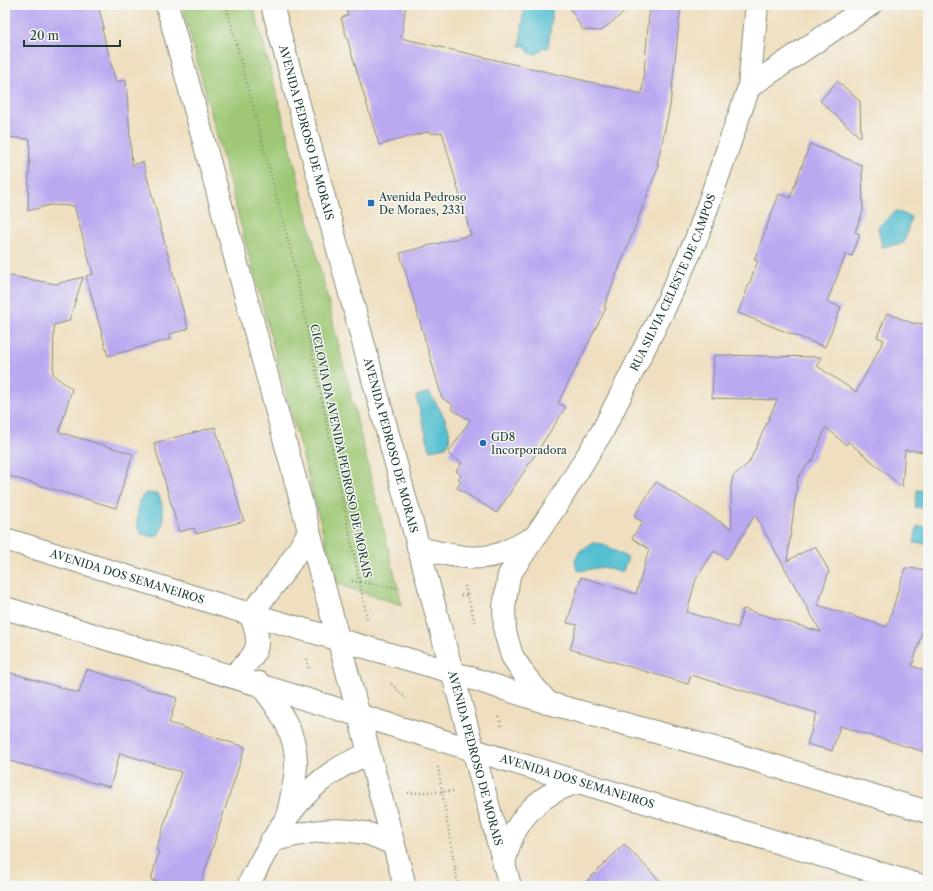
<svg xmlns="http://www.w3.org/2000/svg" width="933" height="891" font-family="'Libre Caslon Text',serif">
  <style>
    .green { fill: #9ec874; stroke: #5e8254 }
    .water { fill: #55c0d1; stroke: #3a7e82 }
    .building { fill: #baa9f1; fill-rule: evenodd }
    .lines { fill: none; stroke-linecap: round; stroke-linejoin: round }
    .street-casing { stroke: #878e7a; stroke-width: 24 }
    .highway-casing { stroke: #878e7a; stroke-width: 24 }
    .path { stroke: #878e7a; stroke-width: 2.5; stroke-dasharray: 1 3; stroke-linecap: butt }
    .street { stroke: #fff; stroke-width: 22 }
    .highway { stroke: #fff; stroke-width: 22 }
    .poi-dot { fill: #1f6fb2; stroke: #f6f6f2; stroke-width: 1.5 }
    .labels { text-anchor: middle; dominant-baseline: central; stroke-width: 3; stroke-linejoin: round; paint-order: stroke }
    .street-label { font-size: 11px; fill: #1f3d34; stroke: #f6f6f2 }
    .poi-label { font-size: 11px; fill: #1f3d34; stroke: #f6f6f2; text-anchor: start }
  </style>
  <rect width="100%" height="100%" fill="#f6f6f2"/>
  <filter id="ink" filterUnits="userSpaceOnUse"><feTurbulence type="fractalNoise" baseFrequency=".025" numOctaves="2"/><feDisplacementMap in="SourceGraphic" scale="8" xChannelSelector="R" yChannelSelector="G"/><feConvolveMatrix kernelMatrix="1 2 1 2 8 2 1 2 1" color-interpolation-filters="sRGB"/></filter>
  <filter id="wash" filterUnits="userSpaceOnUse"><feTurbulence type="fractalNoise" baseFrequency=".012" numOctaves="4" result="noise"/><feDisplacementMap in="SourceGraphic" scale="16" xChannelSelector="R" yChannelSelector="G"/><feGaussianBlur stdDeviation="0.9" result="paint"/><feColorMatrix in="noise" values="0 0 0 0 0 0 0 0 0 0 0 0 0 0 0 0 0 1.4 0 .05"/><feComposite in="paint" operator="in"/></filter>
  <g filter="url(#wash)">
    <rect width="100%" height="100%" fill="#efdfc0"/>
    <polygon class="green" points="182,5 253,5 289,141 402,605 337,584"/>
    <g class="water">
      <polygon points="524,5 553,5 548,48 544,48 536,55 529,53 526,46 520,46"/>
      <polygon points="896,211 911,217 904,243 882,247 878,227"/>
      <path d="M 429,392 C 437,406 458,432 446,447 L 430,450 L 416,396 Z"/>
      <polygon points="917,490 928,491 928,509 915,507"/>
      <path d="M 146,493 L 158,494 C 163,502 165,522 161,530 C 160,533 157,536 154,537 L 141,534 L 138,529 L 137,522 L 139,500 Z"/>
      <polygon points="917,526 928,527 928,544 914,543"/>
      <polygon points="593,543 603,544 628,558 622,573 603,567 579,571 576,568 575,559 580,551"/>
    </g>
    <g id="blocks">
      <g class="building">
        <polygon points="5,5 98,5 104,28 102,29 116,82 126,80 132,165 143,162 188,329 170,334 171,339 108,356 86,276 93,274 74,206 50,205 28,211 30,139 5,137"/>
        <polygon points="345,5 406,5 401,38 642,94 650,5 681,5 670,106 657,165 659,165 604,307 606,308 558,403 566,407 497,513 457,488 461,481 458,479 461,475 456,471 462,463 448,454 470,420 451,409 453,405 442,398 400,253 471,235 442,132 432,134 431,131 379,145 341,18 348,15"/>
        <polygon points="568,5 633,5 601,31 583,30"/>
        <polygon points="837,81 860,101 861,138 820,101"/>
        <polygon points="810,144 862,165 863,211 855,232 860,234 852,256 846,254 827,302 841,307 825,347 738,313 758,261 754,260 779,194 790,198"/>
        <polygon points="5,275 56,284 83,277 69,321 54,325 53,375 72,389 59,432 133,454 116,508 5,475"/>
        <path d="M 887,313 L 912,323 L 928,324 L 928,452 L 905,450 L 902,487 L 849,442 L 846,445 L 826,427 L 813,460 L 807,465 L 798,478 L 787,561 L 815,546 L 829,571 L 818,605 L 887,627 L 905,568 L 928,570 L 928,614 L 912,666 L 928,671 L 928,753 L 840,726 L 832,751 L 807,744 L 817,713 L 691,675 L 688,684 L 570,649 L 577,625 L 567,623 L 581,577 L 636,594 L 649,549 L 632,538 L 643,522 L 634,517 L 656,482 L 732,529 L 731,486 L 733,476 L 749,463 L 777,400 L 712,398 L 714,355 L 821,357 L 817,366 L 856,392 L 884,340 L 877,337 ZM 755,515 L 813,618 L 821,632 L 743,609 L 738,628 L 687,612 L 696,579 L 714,551 L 727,559 Z"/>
        <polygon points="215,427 244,521 196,534 194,528 179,532 154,443"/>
        <polygon points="87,669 177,698 169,723 245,747 200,886 173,886 151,880 159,851 156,850 181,772 120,753 110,787 5,760 5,671 79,693"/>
        <polygon points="624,844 665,886 582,886"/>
      </g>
    </g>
  </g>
  <g filter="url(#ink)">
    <use href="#blocks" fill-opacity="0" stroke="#878e7a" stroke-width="1"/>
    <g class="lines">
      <g class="street-casing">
        <g id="street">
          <polyline points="749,87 870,5"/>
          <path id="s1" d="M 5,539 L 250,614 L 452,672 L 548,703 L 711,747 L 928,812"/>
          <path d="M 418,548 C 446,554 474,563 502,553 C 512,549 523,543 533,538"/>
          <path id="s2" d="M 5,608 C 311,698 616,794 922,886"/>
          <path d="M 234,675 C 259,653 263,645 250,614"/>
          <path d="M 259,683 C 278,707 297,733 296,764 C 296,781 291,797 288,814"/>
          <path id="s3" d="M 548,703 L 526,677 L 512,656 L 505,632 L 504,607 L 509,575 L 560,500 L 603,430 L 665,307 L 697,237 L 749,87 L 757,5"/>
          <path d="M 271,841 C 302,833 332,826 365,833 C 374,835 384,840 393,844"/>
          <path d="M 248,886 C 270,842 293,797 336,770 C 346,763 358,759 369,753"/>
        </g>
      </g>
      <g class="highway-casing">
        <g id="highway">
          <polyline points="167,5 405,886"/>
          <path id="s4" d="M 272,5 L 510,886"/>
          <path d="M 250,614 C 273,588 293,562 309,531"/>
          <path d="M 504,865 C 511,823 537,794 577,783"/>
        </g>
      </g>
      <g class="path">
        <polyline points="226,5 292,255 367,618"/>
        <polyline points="352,581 400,588"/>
        <polyline points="465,586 475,623"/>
        <polyline points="461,595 468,596"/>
        <polyline points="307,659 309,670"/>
        <polyline points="391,684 406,698"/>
        <polyline points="499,717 502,728"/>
        <polyline points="438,767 458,886"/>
        <polyline points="408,793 455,791"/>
      </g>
      <use href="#street" class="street"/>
      <use href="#highway" class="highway"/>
    </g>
  </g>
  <g class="poi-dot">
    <rect x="367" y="199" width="8" height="8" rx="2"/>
    <circle cx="483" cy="443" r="4"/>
  </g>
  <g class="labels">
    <g class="street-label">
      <text stroke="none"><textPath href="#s4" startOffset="132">AVENIDA PEDROSO DE MORAIS</textPath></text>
      <text stroke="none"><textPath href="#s3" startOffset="478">RUA SILVIA CELESTE DE CAMPOS</textPath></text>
      <text stroke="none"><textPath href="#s4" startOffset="456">AVENIDA PEDROSO DE MORAIS</textPath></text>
      <text transform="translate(341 451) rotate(78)">CICLOVIA DA AVENIDA PEDROSO DE MORAIS</text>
      <text stroke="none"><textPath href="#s1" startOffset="128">AVENIDA DOS SEMANEIROS</textPath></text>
      <text stroke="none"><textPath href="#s4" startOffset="780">AVENIDA PEDROSO DE MORAIS</textPath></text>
      <text stroke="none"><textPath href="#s2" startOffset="598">AVENIDA DOS SEMANEIROS</textPath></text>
    </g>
    <g class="poi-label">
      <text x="379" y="197">Avenida Pedroso<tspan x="379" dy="13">De Moraes, 2331</tspan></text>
      <text x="491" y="437">GD8<tspan x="491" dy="13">Incorporadora</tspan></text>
    </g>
  </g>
  <rect width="933" height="891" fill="none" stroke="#f6f6f2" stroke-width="20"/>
  <path d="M24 40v6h96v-6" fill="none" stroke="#1f3d34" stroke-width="2"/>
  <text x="30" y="40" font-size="12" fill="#1f3d34" stroke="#f6f6f2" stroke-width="3" paint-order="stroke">20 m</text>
</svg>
